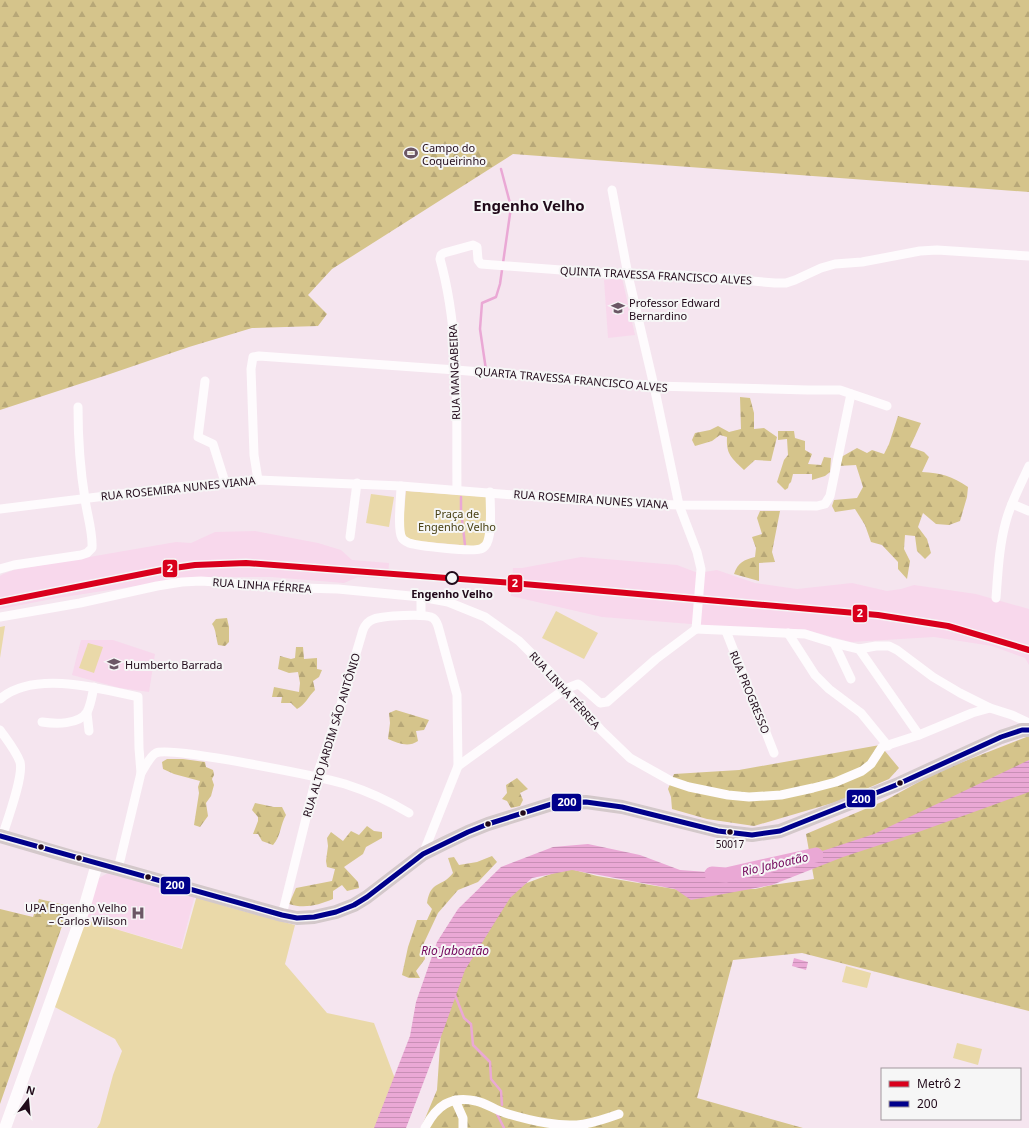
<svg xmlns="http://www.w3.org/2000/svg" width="1029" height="1128" font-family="'Noto Sans',sans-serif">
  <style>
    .built { fill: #f8d8ec }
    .green { fill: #ead9a9 }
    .forest { fill: url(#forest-firs) }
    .water { fill: url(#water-rules) }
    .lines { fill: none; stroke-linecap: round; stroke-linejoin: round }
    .stream { stroke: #eaa8d5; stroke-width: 2.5 }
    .river { stroke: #eaa8d5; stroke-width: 15 }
    .minor { stroke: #fefbfd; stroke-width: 9 }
    .secondary { stroke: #fefbfd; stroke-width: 12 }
    .primary { stroke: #d3c8ca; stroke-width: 14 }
    .bus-1-casing { stroke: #f6f6f6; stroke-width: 8 }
    .bus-1 { stroke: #00008b; stroke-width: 5 }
    .metro-1-casing { stroke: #f6f6f6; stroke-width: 9 }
    .metro-1 { stroke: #d9001c; stroke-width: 6 }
    .stop-dot { fill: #f6f6f6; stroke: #210a1a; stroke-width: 2 }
    .bus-dot { fill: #210a1a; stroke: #f6f6f6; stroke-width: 1.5 }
    .labels { text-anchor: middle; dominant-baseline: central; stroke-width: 4; stroke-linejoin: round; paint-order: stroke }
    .bus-label { font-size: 10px; fill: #210a1a; stroke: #f6f6f6 }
    .poi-label { font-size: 11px; fill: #210a1a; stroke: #f6f6f6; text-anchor: start }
    .street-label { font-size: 11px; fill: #210a1a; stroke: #f6f6f6 }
    .park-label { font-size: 11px; fill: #494114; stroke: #f6f6f6 }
    .stop-label { font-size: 11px; font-weight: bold; fill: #210a1a; stroke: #f6f6f6 }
    .water-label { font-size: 12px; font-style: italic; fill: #72055b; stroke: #f6f6f6 }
    .district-label { font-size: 15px; font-weight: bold; fill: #210a1a; stroke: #f6f6f6 }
    .line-badge { stroke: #f6f6f6; stroke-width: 1.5 }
    .badge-label { font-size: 11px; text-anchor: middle; font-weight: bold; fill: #fff }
  </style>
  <defs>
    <pattern id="forest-firs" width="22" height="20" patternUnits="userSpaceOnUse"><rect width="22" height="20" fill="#d5c48b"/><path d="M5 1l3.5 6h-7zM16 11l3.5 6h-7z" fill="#b7a777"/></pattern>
    <pattern id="water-rules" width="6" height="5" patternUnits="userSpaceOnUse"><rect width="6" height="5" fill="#eaa8d5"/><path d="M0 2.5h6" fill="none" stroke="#c88fb6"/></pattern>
  </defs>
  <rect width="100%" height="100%" fill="#f5e5ef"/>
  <g class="built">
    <polygon points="622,278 635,335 608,338 604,280"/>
    <polygon points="255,531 318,543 341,550 352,560 389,563 388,579 358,577 344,583 271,577 195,577 57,598 0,609 0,576 3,574 14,570 176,542 191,543 215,532"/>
    <polygon points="581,557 677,565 698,573 717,570 755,583 797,589 852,583 887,591 901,589 914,585 976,594 1029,609 1029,665 1025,658 992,646 934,637 851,642 803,629 766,630 602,617 511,596 513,568 522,568"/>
    <polygon points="81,640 113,640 155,654 149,692 120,688 72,675"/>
    <polygon points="108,873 195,895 181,948 82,919 97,879"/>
  </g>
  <g class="green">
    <polygon points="406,491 488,497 486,542 482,547 406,540 402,534"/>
    <polygon points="371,494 394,497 389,527 366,523"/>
    <polygon points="556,611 598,633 584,659 542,638"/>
    <polygon points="5,626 0,658 0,627"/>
    <polygon points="88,643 103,647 94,673 79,668"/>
    <polygon points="197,895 228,907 295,925 285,964 327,1013 374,1023 406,1108 394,1128 97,1128 100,1123 113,1075 122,1051 115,1039 51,1005 82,919 182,949"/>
    <polygon points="846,966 871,973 867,988 842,982"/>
    <polygon points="957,1043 982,1049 978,1065 953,1058"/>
  </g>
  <g class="forest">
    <polygon points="0,0 1029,0 1029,192 513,154 332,269 308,295 327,314 318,326 252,328 189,347 110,374 0,410"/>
    <path d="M 740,397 L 750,398 L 754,413 L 754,429 L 764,428 L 777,437 L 771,461 L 755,460 L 744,470 C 732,458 726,455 727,437 L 720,435 L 712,441 L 695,446 L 692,440 L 695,433 L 710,430 L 718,426 L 729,432 L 741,429 Z"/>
    <path d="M 898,416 L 921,423 L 910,447 L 924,452 L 929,457 L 922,472 C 941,473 952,476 968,487 L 967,497 L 960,521 L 949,525 L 936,524 L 923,513 L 918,527 L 927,539 L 931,553 L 925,559 L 917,551 L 915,536 L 905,535 L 904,549 L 910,561 L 907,579 L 898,569 L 898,562 L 882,545 L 871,542 L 865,525 L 855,509 L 835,512 L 832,506 L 834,500 L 857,498 L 863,487 L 856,465 L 838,466 L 839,457 L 843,456 L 857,448 L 867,453 L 872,450 L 884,454 L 889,444 Z"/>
    <polygon points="778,431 794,431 795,438 805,441 805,450 812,454 808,464 821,465 824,457 831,458 830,472 825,476 812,480 812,474 793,474 791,482 789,484 788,488 785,490 777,482 784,460 788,455 787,439 778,440"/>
    <path d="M 760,511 L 780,511 L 772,552 L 775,562 L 759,563 L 759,581 L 734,574 C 738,562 744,560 755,557 L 756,548 L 752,537 L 762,534 L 757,518 Z"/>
    <path d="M 227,618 L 229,627 L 229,642 L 225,646 L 218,645 C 216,638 216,629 212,624 L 216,619 Z"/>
    <path d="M 296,647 L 303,647 L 304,659 L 317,658 L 317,669 L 322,670 L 319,677 L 313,681 L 315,690 C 308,697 305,705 297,709 L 291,703 L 281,703 L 282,697 L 272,697 L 274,687 L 299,692 L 300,683 L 298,672 L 289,673 L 278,669 L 280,656 L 291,659 L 295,658 Z"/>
    <path d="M 396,710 L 429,720 L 424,730 L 416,731 L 418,741 C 408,748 398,743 388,739 L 390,723 L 389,713 Z"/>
    <polygon points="1029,736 1029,1011 802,953 733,960 697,1098 803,1128 421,1128 437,1090 444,986 505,891 567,868 597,876 680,890 755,889 772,885 814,879 806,834 884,801 937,772"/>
    <polygon points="880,745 899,768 889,779 836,802 754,826 707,819 672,809 671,797 668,789 674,774 739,770"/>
    <polygon points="167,759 183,759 205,762 206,767 213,770 214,775 212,779 214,785 211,796 206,803 208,816 200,827 194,825 199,793 198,787 200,781 174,774 163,769 162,762"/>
    <polygon points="517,778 528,789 520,793 523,800 520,806 511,808 507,801 502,799 507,793 506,785"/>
    <path d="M 255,803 L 274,807 L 282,807 L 286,815 C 280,825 281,836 273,845 L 262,841 L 258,834 L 253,834 L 258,821 L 258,817 L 252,810 Z"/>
    <path d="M 367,826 L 374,831 L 382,832 L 382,838 L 366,847 L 363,854 L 344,867 L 358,882 L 359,888 L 347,891 L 342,885 L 333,891 L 333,899 C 319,905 304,909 289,904 L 296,888 L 332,881 L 335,869 L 327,867 L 326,861 L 328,846 L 327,838 L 331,832 L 343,841 L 351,831 L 359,835 Z"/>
    <path d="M 492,856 L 497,862 L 478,882 L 458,890 L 438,913 L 423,945 L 425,959 L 416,971 L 420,978 L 409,978 L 402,975 L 408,947 L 417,920 L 427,920 L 432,909 L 427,903 C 431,879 442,888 453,873 L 448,858 L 454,857 L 459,865 L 477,862 Z"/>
    <polygon points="39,899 69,906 0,1104 0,909 33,917"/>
  </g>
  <g class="water">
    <polygon points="1029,760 1029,792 913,834 843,857 772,885 691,900 675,889 572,870 532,878 510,898 465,970 445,1026 406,1128 374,1128 410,1036 416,1002 437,942 458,909 501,867 553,847 588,844 640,855 680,870 749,875 874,834"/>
    <polygon points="794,958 808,962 806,970 792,966"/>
  </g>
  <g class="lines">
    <g class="stream">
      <polyline points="486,370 480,329 482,303 496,297 500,284 511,207 501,169"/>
      <polyline points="461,497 461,511 465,545"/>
      <polyline points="455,995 464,1018 471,1024 473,1045 490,1062 491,1079 501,1091 502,1105"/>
      <polyline points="497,1114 504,1128"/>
    </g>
    <polyline class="river" points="712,874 726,875 816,855"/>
    <g class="minor">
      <polyline points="612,190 628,275 654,386 679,505 697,552 701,569 696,629"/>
      <polyline points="205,381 198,437 213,444 225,482"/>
      <polyline points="258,480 254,455 251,369 253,357 259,356 456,370 654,386 808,390 840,390 887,406"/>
      <path d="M 401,486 C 401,496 397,530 402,538 C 403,540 407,542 409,543 C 418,546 471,552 480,549 C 481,549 484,547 485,546 C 493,538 490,504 490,492"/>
      <path d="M 457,490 C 456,414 461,334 440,259 L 441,255 L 444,253 L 473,245 L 477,247 L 478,260 L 481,264 L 628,275 L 681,275 L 775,283 L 786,283 L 795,280 L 821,268 L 835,264 L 862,262 L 920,251 L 937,250 L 1029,256"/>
      <polyline points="1012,504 1029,511"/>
      <polyline points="0,509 187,486 258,480 401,486 614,503 679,505 817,506 825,504 830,496 851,394"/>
      <polyline points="350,537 357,483"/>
      <path d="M 0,569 L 14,565 L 81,555 L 87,553 L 92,548 C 93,532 87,515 85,499 C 80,469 78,438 78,407"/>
      <path d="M 996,598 C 998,572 999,546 1006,521 C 1011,502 1021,484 1029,466"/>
      <polyline points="421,615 421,597"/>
      <polyline points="0,617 80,603 157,586 182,582 201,581 301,588 338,589 421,597 448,602 485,617 519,641 547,669 601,730 630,758 671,781 689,787 728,795 749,797 781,795 813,788 836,782 862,771 871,764 882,747 919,735"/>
      <polyline points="696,629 805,634 834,643 859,649 876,646 889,646 897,650 933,677 960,693 990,708 1012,715 1029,723"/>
      <polyline points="726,631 774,753"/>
      <polyline points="788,633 815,675 829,689 861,713 888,746"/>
      <polyline points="834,643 851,679"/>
      <polyline points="859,649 919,735 972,713 990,708"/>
      <path d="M 0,699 C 33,670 99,688 138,697 L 139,748 L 141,773 L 118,869"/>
      <polyline points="87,713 89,731"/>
      <path d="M 42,722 C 55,724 79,725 87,712 C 91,705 92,695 94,687"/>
      <path d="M 0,730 C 7,740 16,751 20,762 C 24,776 7,821 2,837"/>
      <polyline points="458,766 565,689 578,684 581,686 600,703 607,702 656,659 696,629"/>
      <path d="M 141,773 C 145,767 150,756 156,753 C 170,746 321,777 345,784 C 367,791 389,801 409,813"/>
      <path d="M 282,915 L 316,778 L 339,711 L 363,630 C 365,625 368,621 374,619 C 382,616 426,613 433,618 C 436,620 437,623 438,626 L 457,695 L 458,766 L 423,854"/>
      <polyline points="455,1100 463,1118 463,1128"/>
      <path d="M 425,1128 C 436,1106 451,1095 476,1101 C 486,1103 495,1110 505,1113 C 518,1117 533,1121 547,1123 C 576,1128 591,1124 619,1114"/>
    </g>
    <polyline class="secondary" points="5,1128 83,912 97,864"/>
    <polyline class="primary" points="0,836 72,857 118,869 282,915 297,918 314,917 336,912 354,905 367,897 423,854 445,843 468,832 488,824 555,803 586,802 622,807 718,831 752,835 780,831 896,785 1001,737 1022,730 1029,730"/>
    <g class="bus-1-casing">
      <polyline id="bus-1" points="0,836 282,915 297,918 314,917 336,912 354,905 367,897 423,854 468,832 488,824 555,803 586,802 622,807 718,831 752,835 780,831 896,785 1001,737 1022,730 1029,730"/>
    </g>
    <use href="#bus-1" class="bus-1"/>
    <g class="metro-1-casing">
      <polyline id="metro-1" points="0,602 167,569 195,565 246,563 512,583 878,615 948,626 1029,650"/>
    </g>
    <use href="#metro-1" class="metro-1"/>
  </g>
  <defs>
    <g id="stadium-bare" transform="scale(1.08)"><path d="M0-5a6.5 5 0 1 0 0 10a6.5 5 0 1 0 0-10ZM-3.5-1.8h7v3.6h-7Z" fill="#6b5765" stroke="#f6f6f6" stroke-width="2.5" paint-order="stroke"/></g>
    <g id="school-bare" transform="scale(1.08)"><path d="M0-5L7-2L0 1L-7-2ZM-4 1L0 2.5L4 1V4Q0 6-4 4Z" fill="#6b5765" stroke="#f6f6f6" stroke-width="2.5" paint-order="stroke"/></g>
    <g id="hospital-bare" transform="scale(1.08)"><path d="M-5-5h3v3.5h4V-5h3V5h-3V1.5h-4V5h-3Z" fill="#6b5765" stroke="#f6f6f6" stroke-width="2.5" paint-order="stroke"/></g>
  </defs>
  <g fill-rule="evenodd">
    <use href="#stadium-bare" x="411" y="153"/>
    <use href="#school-bare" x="618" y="308"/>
    <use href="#school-bare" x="114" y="664"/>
    <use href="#hospital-bare" x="138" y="913"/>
  </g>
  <circle class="stop-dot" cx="452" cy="578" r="6"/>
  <g class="bus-dot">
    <circle cx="900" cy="783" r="3.5"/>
    <circle cx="523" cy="813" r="3.5"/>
    <circle cx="488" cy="824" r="3.5"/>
    <circle cx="730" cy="832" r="3.5"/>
    <circle cx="41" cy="847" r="3.5"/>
    <circle cx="79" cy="858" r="3.5"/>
    <circle cx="148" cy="877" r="3.5"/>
  </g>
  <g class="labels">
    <g class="bus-label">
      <text x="730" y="844">50017</text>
    </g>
    <g class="poi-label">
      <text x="422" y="147">Campo do<tspan x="422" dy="13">Coqueirinho</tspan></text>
      <text x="629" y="302">Professor Edward<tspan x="629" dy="13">Bernardino</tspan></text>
      <text x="125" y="664">Humberto Barrada</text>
      <text x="127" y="907" text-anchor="end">UPA Engenho Velho<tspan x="127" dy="13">– Carlos Wilson</tspan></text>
    </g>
    <g class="street-label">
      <text transform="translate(656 275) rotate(3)">QUINTA TRAVESSA FRANCISCO ALVES</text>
      <text transform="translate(454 372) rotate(-92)">RUA MANGABEIRA</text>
      <text transform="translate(571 379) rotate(5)">QUARTA TRAVESSA FRANCISCO ALVES</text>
      <text transform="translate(178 488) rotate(-6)">RUA ROSEMIRA NUNES VIANA</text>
      <text transform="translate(591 499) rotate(4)">RUA ROSEMIRA NUNES VIANA</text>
      <text transform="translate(262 585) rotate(4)">RUA LINHA FÉRREA</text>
      <text transform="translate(565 690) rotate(48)">RUA LINHA FÉRREA</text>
      <text transform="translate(750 692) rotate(68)">RUA PROGRESSO</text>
      <text transform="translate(331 735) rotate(-73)">RUA ALTO JARDIM SÃO ANTÔNIO</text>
    </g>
    <g class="park-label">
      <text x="457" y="513">Praça de<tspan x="457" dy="13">Engenho Velho</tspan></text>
    </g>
    <g class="stop-label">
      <text x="452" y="593">Engenho Velho</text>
    </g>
    <g class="water-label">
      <text transform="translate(775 864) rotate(-13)">Rio Jaboatão</text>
      <text x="455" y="950">Rio Jaboatão</text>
    </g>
    <g class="district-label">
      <text x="529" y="205">Engenho Velho</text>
    </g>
  </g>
  <g class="line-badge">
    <rect x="162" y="559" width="16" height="19" rx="4" fill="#d9001c"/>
    <rect x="507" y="574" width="16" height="19" rx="4" fill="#d9001c"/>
    <rect x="852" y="604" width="16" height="19" rx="4" fill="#d9001c"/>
    <rect x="846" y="789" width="30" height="19" rx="4" fill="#00008b"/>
    <rect x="551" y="793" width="31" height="19" rx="4" fill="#00008b"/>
    <rect x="160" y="876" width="31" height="19" rx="4" fill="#00008b"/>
  </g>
  <g class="badge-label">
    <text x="170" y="572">2</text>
    <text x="515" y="587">2</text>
    <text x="860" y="617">2</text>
    <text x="861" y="803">200</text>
    <text x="567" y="806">200</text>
    <text x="175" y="889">200</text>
  </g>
  <rect x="881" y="1068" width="140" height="52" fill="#f6f6f6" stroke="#a1989e"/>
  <rect x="889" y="1081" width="20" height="6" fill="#d9001c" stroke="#a1989e"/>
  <text x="917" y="1088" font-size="12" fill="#210a1a">Metrô 2</text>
  <rect x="889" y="1101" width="20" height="6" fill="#00008b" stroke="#a1989e"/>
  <text x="917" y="1108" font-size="12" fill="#210a1a">200</text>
  <g transform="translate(28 1100) rotate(16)" stroke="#f6f6f6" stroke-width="3" paint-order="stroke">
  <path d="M0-3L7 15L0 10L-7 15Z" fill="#210a1a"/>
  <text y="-6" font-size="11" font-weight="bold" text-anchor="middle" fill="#210a1a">N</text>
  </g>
</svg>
